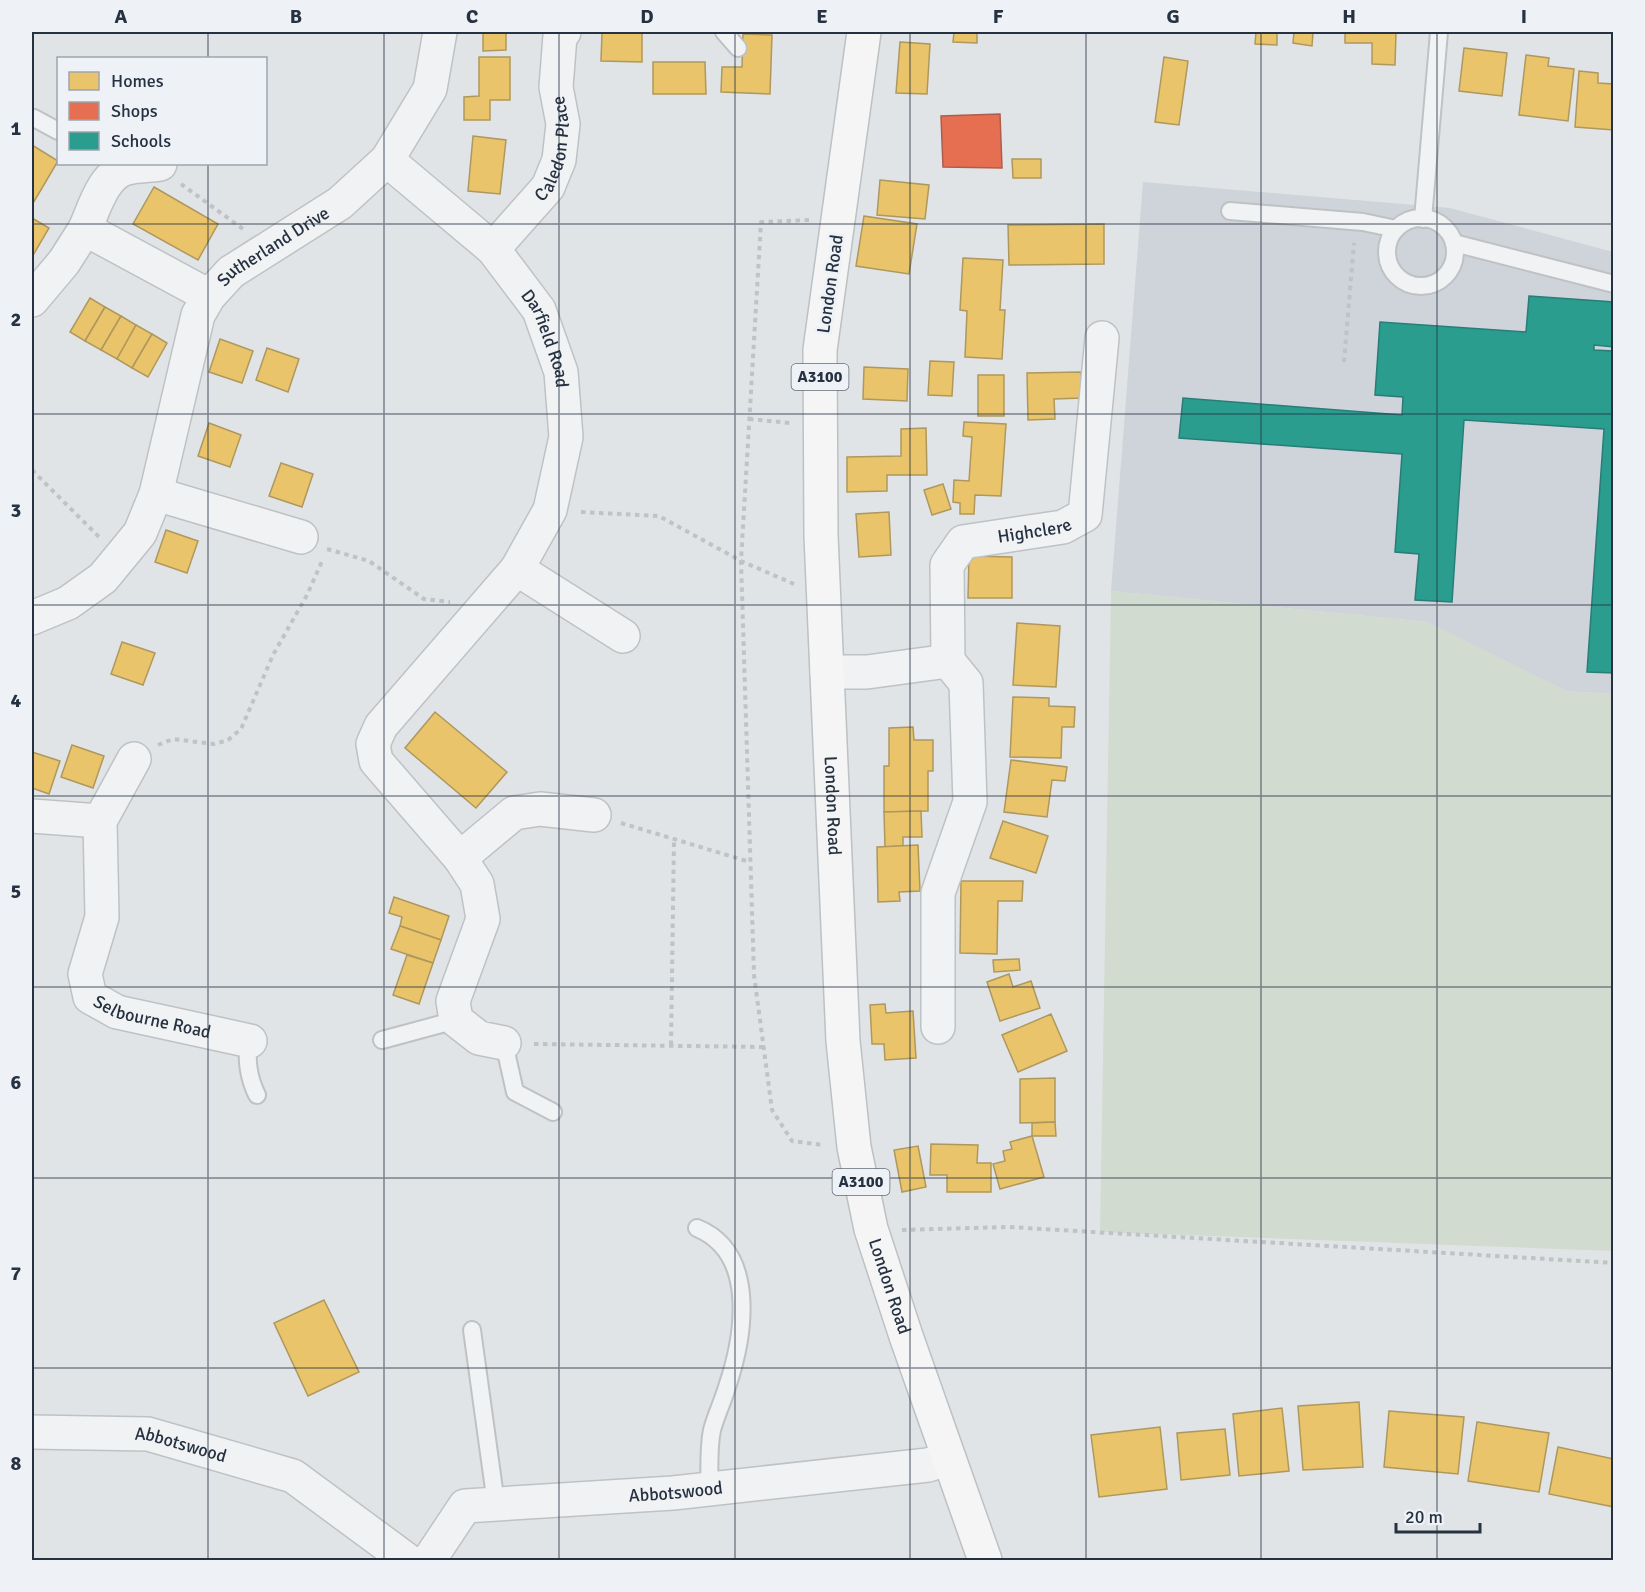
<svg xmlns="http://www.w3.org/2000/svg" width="1645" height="1592" font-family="Signika,sans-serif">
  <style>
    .built { fill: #ced4da }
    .green { fill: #d2dbd0 }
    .homes { fill: #e9c46a; stroke: #ae985e; stroke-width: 1.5 }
    .shops { fill: #e76f51; stroke: #ad5d4c; stroke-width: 1.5 }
    .schools { fill: #2a9d8f; stroke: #297d78; stroke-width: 1.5 }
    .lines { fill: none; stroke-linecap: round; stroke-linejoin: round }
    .lane-casing { stroke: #bfc2c4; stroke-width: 20 }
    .street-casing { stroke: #bfc2c4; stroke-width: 36 }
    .primary-casing { stroke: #bcc1c4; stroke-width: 36 }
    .path { stroke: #bfc3c6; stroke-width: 4; stroke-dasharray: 4.5 4.5; stroke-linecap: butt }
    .lane { stroke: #f0f2f3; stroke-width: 16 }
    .street { stroke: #f0f2f3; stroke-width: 33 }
    .primary { stroke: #f5f5f6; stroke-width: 33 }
    .grid { fill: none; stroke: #263242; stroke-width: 1.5; stroke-opacity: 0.55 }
    .labels { text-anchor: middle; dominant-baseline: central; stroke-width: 6; stroke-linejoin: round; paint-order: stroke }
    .shield { fill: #eef2f7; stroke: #626c78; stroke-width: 1.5 }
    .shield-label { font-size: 16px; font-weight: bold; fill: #263242 }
    .street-label { font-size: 18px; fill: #263242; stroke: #eef2f7 }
    .neatline { fill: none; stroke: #263242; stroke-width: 2 }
    .grid-label { font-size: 20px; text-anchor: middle; font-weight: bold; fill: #263242 }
  </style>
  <rect width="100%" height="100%" fill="#e1e4e6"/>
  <polygon class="built" points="1143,182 1450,208 1613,252 1613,694 1566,691 1427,622 1111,591"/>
  <polygon class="green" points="1111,591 1427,622 1566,691 1613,694 1613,1251 1100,1232"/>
  <g class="homes">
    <polygon points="483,32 506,32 506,50 483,51"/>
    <polygon points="602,32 642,32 642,62 601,61"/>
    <polygon points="954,32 977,32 977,43 953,42"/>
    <polygon points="1256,32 1277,32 1277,45 1255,44"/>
    <polygon points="1294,32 1313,32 1312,46 1293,43"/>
    <polygon points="1345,32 1396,32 1395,65 1372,64 1372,43 1345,43"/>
    <polygon points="743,34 772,35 770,94 721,92 722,67 742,67"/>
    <polygon points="900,42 930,44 927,94 896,93"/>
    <polygon points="1464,48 1507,53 1502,96 1459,91"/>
    <polygon points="1526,55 1549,58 1548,66 1574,69 1568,121 1519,115"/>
    <polygon points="479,57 510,57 510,100 490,100 490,120 464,120 464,97 479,96"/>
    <polygon points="1164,57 1188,61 1179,125 1155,122"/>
    <polygon points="653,62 705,62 706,94 653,94"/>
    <polygon points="1579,71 1598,73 1598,83 1614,84 1614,130 1575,127"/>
    <polygon points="473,136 506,140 500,194 468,191"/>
    <polygon points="32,145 58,161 32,205"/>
    <polygon points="1012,159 1041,159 1041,178 1013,178"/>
    <polygon points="880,180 929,185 925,219 877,215"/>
    <polygon points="154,187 218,224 198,260 133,224"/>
    <polygon points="864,216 917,224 909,274 856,266"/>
    <polygon points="32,218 49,228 32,257"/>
    <polygon points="1104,224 1104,264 1009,265 1008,225"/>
    <polygon points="963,258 1003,260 1000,310 1005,310 1002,359 965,357 967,311 960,310"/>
    <polygon points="90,298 105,307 85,341 70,332"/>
    <polygon points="105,307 121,316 101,350 85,341"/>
    <polygon points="121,316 136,325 117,359 101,350"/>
    <polygon points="136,325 152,334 132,368 117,359"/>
    <polygon points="152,334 167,343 148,377 132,368"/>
    <polygon points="220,339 253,351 242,383 209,372"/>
    <polygon points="267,348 299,359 288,392 256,380"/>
    <polygon points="930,361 954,362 952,396 928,395"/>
    <polygon points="864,367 908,369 907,401 863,399"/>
    <polygon points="1081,372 1082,398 1054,399 1055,419 1028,420 1027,373"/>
    <rect x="978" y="375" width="26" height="41"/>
    <polygon points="964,422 1006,424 1001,496 975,495 974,514 960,514 960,503 953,502 954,480 969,481 972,437 963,436"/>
    <polygon points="209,423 241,435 230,467 198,456"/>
    <polygon points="926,428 927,475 887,475 887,491 847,492 847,457 901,456 901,429"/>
    <polygon points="281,463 313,474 302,507 269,496"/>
    <polygon points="943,484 951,509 932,515 924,490"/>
    <polygon points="889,512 891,555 859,557 856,514"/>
    <polygon points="166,530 198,541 187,573 155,562"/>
    <polygon points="969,556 1012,557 1012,598 968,598"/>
    <polygon points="1017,623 1060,626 1056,687 1013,685"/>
    <polygon points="122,642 155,653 143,685 111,674"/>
    <polygon points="1013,697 1049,698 1049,706 1075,707 1074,727 1062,727 1061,758 1010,757"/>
    <polygon points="435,712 507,772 476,808 405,748"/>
    <polygon points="913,727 914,740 933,740 933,771 928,771 928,811 884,812 884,766 889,766 889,728"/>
    <polygon points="72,745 104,756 93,788 61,777"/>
    <polygon points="32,752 60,761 49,794 32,788"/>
    <polygon points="1011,760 1067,767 1065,781 1052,780 1047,817 1004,812"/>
    <polygon points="921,811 922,837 903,837 903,846 885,847 884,812"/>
    <polygon points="1003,821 1048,836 1036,873 990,858"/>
    <polygon points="918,845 920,891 899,892 900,901 878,902 877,847"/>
    <polygon points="961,881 1023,881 1022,901 998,901 997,954 960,953"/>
    <polygon points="394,897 449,916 441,940 400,926 402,917 389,913"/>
    <polygon points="400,926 441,940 433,963 391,949"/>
    <polygon points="407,955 433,963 419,1004 393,995"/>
    <polygon points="1019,959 1020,970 994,972 993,960"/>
    <polygon points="1009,974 1013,987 1031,981 1040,1008 1000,1021 987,982"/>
    <polygon points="885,1004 886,1013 913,1011 916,1058 885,1060 884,1044 872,1044 870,1005"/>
    <polygon points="1051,1014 1067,1051 1018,1072 1002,1035"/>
    <polygon points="1055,1078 1055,1122 1020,1123 1020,1079"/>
    <polygon points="1055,1122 1056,1136 1032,1136 1032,1123"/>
    <polygon points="1032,1136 1044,1177 1000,1189 993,1164 1005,1161 1003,1151 1012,1149 1010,1142"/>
    <polygon points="931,1144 978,1145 977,1163 991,1163 991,1192 947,1192 947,1175 930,1175"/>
    <polygon points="918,1146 926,1187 902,1192 894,1150"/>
    <polygon points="324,1300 359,1372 308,1396 274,1323"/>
    <polygon points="1359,1402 1363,1467 1303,1470 1298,1406"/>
    <polygon points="1282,1408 1289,1471 1239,1476 1233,1414"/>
    <polygon points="1389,1411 1464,1417 1458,1474 1384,1467"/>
    <polygon points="1477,1422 1549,1433 1539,1492 1468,1481"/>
    <polygon points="1160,1427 1167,1489 1099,1497 1091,1435"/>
    <polygon points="1225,1429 1230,1475 1181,1480 1177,1433"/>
    <polygon points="1558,1447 1614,1459 1614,1507 1549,1494"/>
  </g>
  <polygon class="shops" points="1000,114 1002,168 943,167 941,116"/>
  <polygon class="schools" points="1529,296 1614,302 1614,347 1594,345 1594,350 1614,351 1614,673 1587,672 1604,429 1464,420 1452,602 1415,600 1419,554 1395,552 1402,454 1179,438 1183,398 1402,415 1403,397 1375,395 1380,322 1526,332"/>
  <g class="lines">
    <g class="lane-casing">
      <g id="lane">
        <polyline points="724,32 738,48"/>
        <polyline points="34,118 58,131"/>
        <polyline points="1230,211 1363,222 1396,229"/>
        <circle cx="1421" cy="252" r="34"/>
        <polyline points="1423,219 1439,32"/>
        <polyline points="1454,243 1614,284"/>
        <polyline points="382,1040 456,1020"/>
        <path d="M 250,1041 C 245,1058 249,1079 257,1095"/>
        <polyline points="504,1043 515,1092 553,1112"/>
        <path d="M 697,1228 C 758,1253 744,1337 727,1387 C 723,1401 716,1415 712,1430 C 708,1449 710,1470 709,1489"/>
        <polyline points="472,1330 496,1504"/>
      </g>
    </g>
    <g class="street-casing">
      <g id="street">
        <path id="s1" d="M 387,160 L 493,249 L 539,310 L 561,372 L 566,437 L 550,510 L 517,569 L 381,726 L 373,744 L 376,761 L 460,858 L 477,884 L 483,919 L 453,1001 L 456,1020 L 479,1038 L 504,1043"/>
        <path d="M 85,229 C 94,209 103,174 127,168 C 138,165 149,166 160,164"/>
        <path id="s2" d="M 493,249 L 548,187 L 559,160 L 563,124 L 556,87 L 560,36 L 564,32"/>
        <polyline points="32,300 64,262 85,229 209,296"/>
        <polyline points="156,494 301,537"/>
        <polyline points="517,569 623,636"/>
        <path id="s3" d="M 32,618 L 68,603 L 103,578 L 140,533 L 156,494 L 198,315 L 209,296 L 231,272 L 340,203 L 387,160 L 430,89 L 440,32"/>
        <path id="s4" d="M 827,672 L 867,672 L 948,661 L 947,565 L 963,542 L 1063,527 L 1085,515 L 1102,338"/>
        <path id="s5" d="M 134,759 L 100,821 L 102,917 L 85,974 L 90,997 L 117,1012 L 250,1041"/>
        <polyline points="32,816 100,821"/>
        <polyline points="460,858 514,813 540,809 594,815"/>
        <polyline points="938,1027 938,893 970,802 966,683 948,661"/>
        <path id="s6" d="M 32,1432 L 148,1434 L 293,1476 L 407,1560"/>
        <path id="s7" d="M 429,1560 L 465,1506 L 673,1493 L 928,1465 L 949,1458"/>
      </g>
    </g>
    <g class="primary-casing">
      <g id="primary">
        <path id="s8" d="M 864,32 L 820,350 L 821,536 L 843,1041 L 854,1147 L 871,1229 L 906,1336 L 985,1560"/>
      </g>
    </g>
    <g class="path">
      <polyline points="32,35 32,32"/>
      <polyline points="181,184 243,229"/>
      <polyline points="809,220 761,222 741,561 754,975 772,1110 792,1141 823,1145"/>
      <polyline points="1344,362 1354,243"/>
      <polyline points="749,419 790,423"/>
      <polyline points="32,470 99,537"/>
      <polyline points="581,512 659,516 741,561 794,584"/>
      <polyline points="327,549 369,561 424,599 450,602"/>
      <polyline points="158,745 173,739 214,744 228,740 241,729 273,655 307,595 323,559"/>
      <polyline points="621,823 750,862"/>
      <polyline points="534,1044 764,1047"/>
      <polyline points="671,1045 674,839"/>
      <polyline points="902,1230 1009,1227 1614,1263"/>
    </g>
    <use href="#lane" class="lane"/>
    <use href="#street" class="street"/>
    <use href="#primary" class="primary"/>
  </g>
  <path class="grid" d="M 208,32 L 208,58M 384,32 L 384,1560M 559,32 L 559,1560M 735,32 L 735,1560M 910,32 L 910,1560M 1086,32 L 1086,1560M 1261,32 L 1261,1560M 1437,32 L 1437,1560M 208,164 L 208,1560M 32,224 L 1614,224M 32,414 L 1614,414M 32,605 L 1614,605M 32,796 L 1614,796M 32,987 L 1614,987M 32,1178 L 1614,1178M 32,1368 L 1614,1368"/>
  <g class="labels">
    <g class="shield">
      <rect x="791.5" y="364" width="57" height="26" rx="4.5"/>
      <rect x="832.5" y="1169" width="57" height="26" rx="4.5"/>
    </g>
    <g class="shield-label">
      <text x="820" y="377">A3100</text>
      <text x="861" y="1182">A3100</text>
    </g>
    <g class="street-label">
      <text stroke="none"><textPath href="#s2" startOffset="122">Caledon Place</textPath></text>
      <text stroke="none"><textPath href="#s3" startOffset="470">Sutherland Drive</textPath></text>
      <text transform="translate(830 284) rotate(-82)">London Road</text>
      <text stroke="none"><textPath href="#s1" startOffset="244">Darfield Road</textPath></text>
      <text stroke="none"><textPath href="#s4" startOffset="318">Highclere</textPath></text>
      <text stroke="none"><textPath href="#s8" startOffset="777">London Road</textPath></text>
      <text stroke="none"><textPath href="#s5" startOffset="316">Selbourne Road</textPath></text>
      <text stroke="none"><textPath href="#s8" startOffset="1263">London Road</textPath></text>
      <text stroke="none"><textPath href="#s6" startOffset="150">Abbotswood</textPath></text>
      <text stroke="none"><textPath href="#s7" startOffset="276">Abbotswood</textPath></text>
    </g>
  </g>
  <rect width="1645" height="1592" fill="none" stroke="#eef2f7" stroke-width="66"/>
  <rect x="57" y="57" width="210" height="108" fill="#eef2f7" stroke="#9ea5af" stroke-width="1.5"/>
  <rect x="69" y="72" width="30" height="18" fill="#e9c46a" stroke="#9ea5af" stroke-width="1.5"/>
  <text x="111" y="87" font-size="18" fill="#263242">Homes</text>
  <rect x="69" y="102" width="30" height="18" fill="#e76f51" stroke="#9ea5af" stroke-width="1.5"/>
  <text x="111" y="117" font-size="18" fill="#263242">Shops</text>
  <rect x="69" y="132" width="30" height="18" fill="#2a9d8f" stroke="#9ea5af" stroke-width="1.5"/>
  <text x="111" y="147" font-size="18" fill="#263242">Schools</text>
  <path d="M1396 1523v9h84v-9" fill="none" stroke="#263242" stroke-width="3"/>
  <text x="1405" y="1523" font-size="18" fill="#263242" stroke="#eef2f7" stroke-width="4.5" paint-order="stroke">20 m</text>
  <rect x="33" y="33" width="1579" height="1526" class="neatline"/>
  <g class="grid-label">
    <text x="121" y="23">A</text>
    <text x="296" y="23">B</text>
    <text x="472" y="23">C</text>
    <text x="647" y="23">D</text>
    <text x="822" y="23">E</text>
    <text x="998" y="23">F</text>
    <text x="1173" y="23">G</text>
    <text x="1349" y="23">H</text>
    <text x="1524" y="23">I</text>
    <text x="16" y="135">1</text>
    <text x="16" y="326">2</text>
    <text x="16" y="517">3</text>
    <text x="16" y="707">4</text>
    <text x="16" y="898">5</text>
    <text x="16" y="1089">6</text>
    <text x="16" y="1280">7</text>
    <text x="16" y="1470">8</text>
  </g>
</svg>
